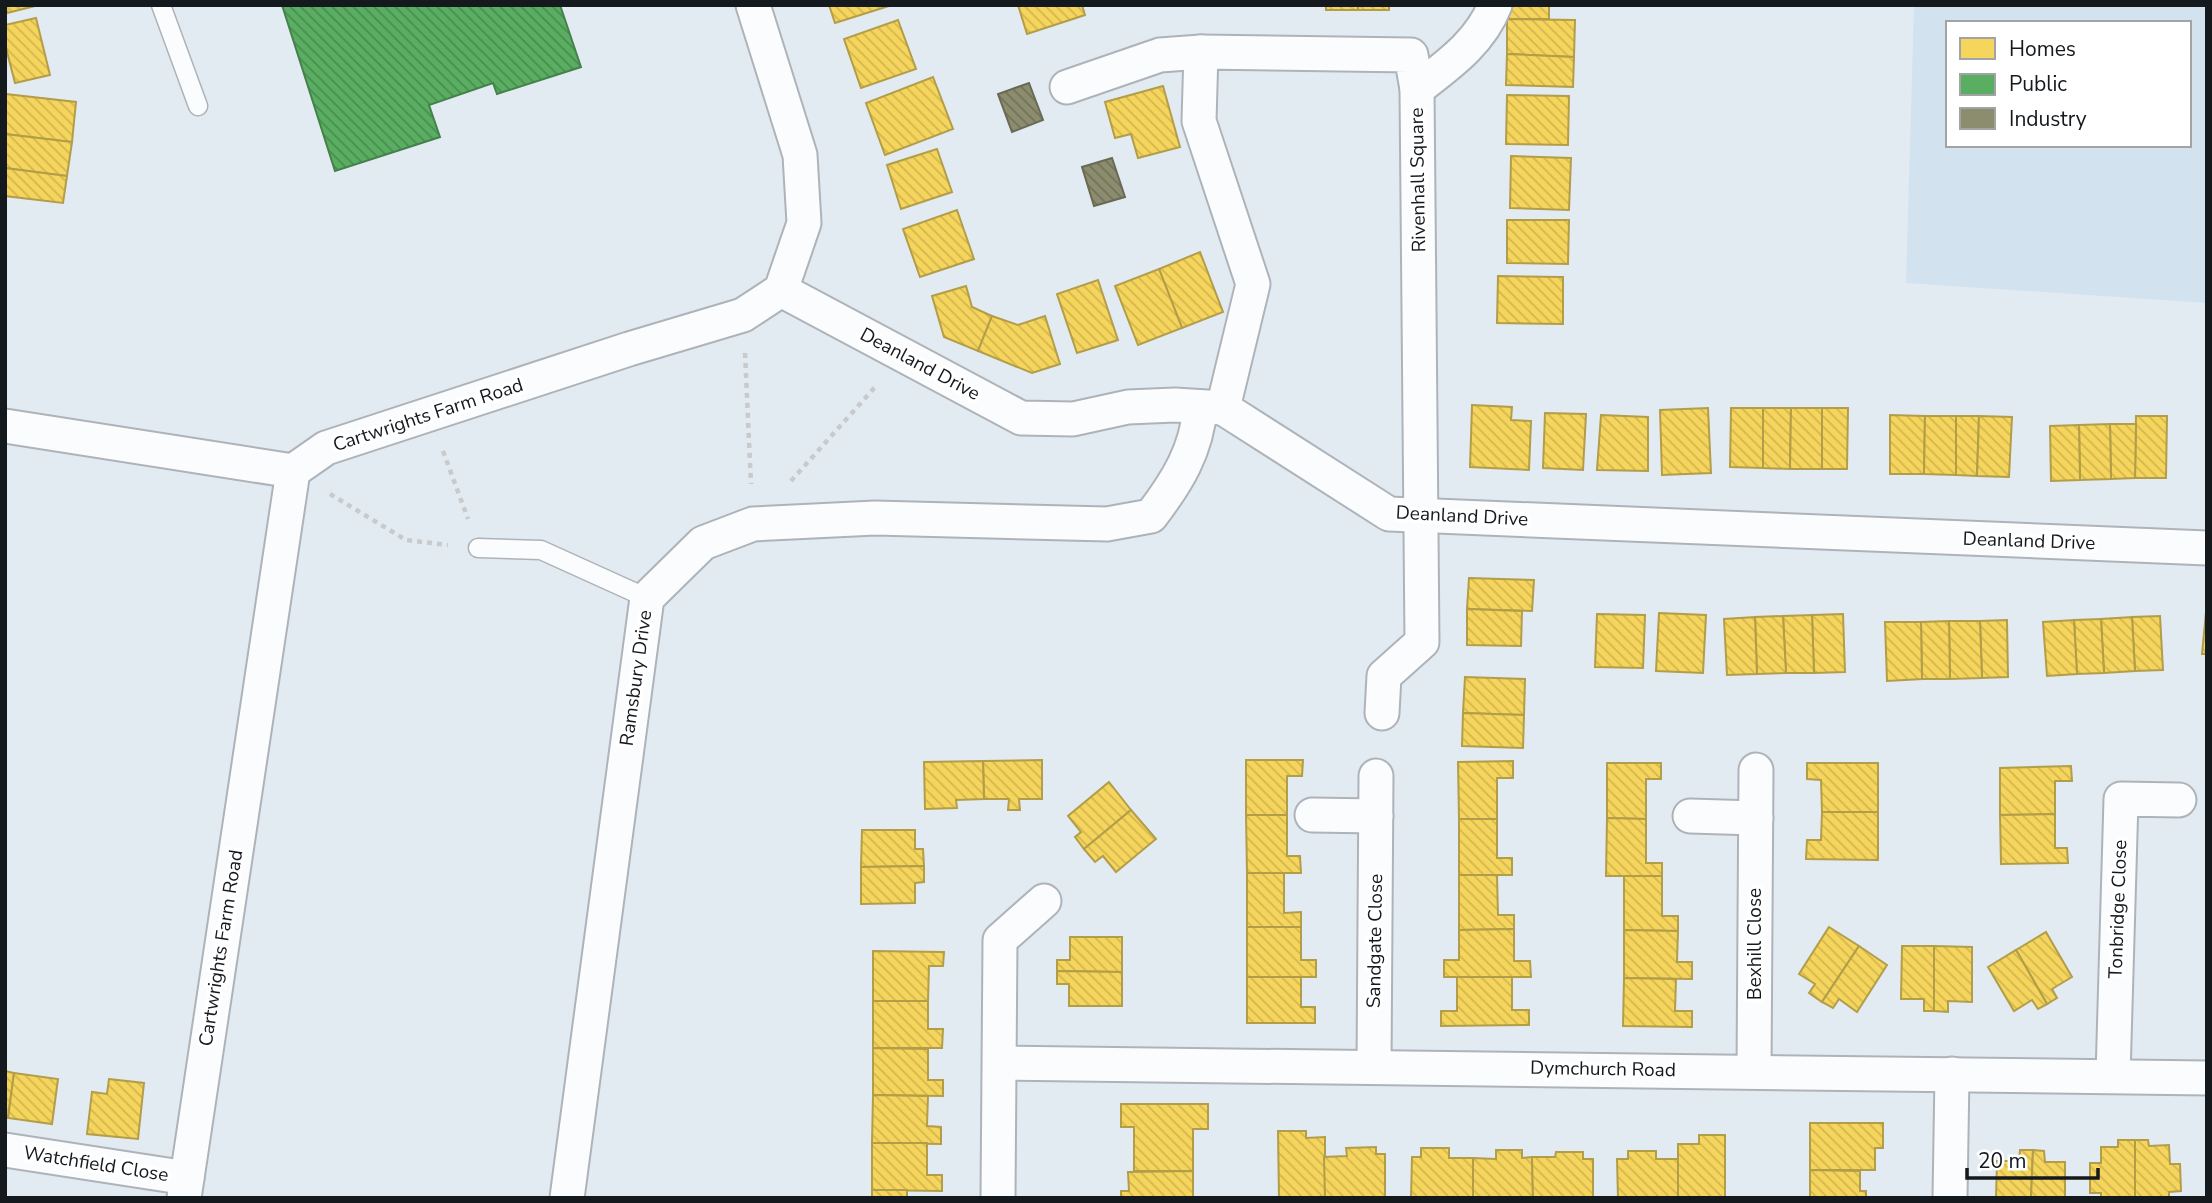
<svg xmlns="http://www.w3.org/2000/svg" width="2212" height="1203" font-family="'Nunito Sans',sans-serif">
  <style>
    .built { fill: #d3e2ef; fill-rule: evenodd }
    .homes { fill: url(#homes-back-hatch); stroke: #b29d49; stroke-width: 2 }
    .public { fill: url(#public-back-hatch); stroke: #45814d; stroke-width: 2 }
    .industry { fill: url(#industry-back-hatch); stroke: #686a56; stroke-width: 2 }
    .lines { fill: none; stroke-linecap: round; stroke-linejoin: round }
    .lane-casing { stroke: #aeb3b9; stroke-width: 21 }
    .street-casing { stroke: #aeb3b9; stroke-width: 37 }
    .path { stroke: #c8cacc; stroke-width: 4.5; stroke-dasharray: 5 5; stroke-linecap: butt }
    .lane { stroke: #fbfcfd; stroke-width: 18 }
    .street { stroke: #fbfcfd; stroke-width: 33 }
    .labels { text-anchor: middle; dominant-baseline: central; stroke-width: 7; stroke-linejoin: round; paint-order: stroke }
    .street-label { font-size: 19px; fill: #14191d; stroke: #fff }
  </style>
  <defs>
    <pattern id="homes-back-hatch" width="6" height="6" patternUnits="userSpaceOnUse" patternTransform="scale(1.75)"><rect width="6" height="6" fill="#f6d55c"/><path d="M-1 5l2 2M0 0l6 6M5-1l2 2" fill="none" stroke="#d2b650"/></pattern>
    <pattern id="public-back-hatch" width="6" height="6" patternUnits="userSpaceOnUse" patternTransform="scale(1.75)"><rect width="6" height="6" fill="#5aae61"/><path d="M-1 5l2 2M0 0l6 6M5-1l2 2" fill="none" stroke="#498d4f"/></pattern>
    <pattern id="industry-back-hatch" width="6" height="6" patternUnits="userSpaceOnUse" patternTransform="scale(1.75)"><rect width="6" height="6" fill="#8c8c6e"/><path d="M-1 5l2 2M0 0l6 6M5-1l2 2" fill="none" stroke="#71725a"/></pattern>
  </defs>
  <rect width="100%" height="100%" fill="#e3ebf2"/>
  <path class="built" d="M 1914,5 L 2207,5 L 2207,303 L 1906,283 ZM 1948,23 L 2189,23 L 2189,145 L 1948,145 Z"/>
  <g class="homes">
    <polygon points="5,5 39,5 7,13"/>
    <polygon points="829,5 892,5 835,23"/>
    <polygon points="1018,5 1082,5 1085,15 1027,34"/>
    <rect x="1326" y="5" width="32" height="5"/>
    <rect x="1358" y="5" width="31" height="5"/>
    <polygon points="1508,5 1549,5 1549,19 1507,19"/>
    <polygon points="36,18 50,75 15,83 5,44 5,25"/>
    <polygon points="1507,19 1575,20 1574,57 1507,54"/>
    <polygon points="898,20 916,69 861,88 844,39"/>
    <polygon points="1507,54 1574,57 1573,87 1506,85"/>
    <polygon points="933,77 953,129 885,155 866,103"/>
    <polygon points="1163,86 1180,147 1138,158 1131,134 1115,138 1105,102"/>
    <polygon points="6,94 76,102 72,142 5,134"/>
    <polygon points="1507,95 1569,96 1568,145 1506,144"/>
    <polygon points="5,134 72,142 67,176 5,168"/>
    <polygon points="937,149 952,192 901,209 887,165"/>
    <polygon points="1511,156 1571,158 1569,210 1510,208"/>
    <polygon points="5,168 67,176 63,203 5,196"/>
    <polygon points="957,210 974,259 920,277 903,229"/>
    <polygon points="1507,220 1569,220 1568,264 1507,263"/>
    <polygon points="1200,252 1223,312 1182,328 1159,269"/>
    <polygon points="1159,269 1182,328 1138,345 1115,286"/>
    <polygon points="1498,276 1563,277 1563,324 1497,323"/>
    <polygon points="1098,280 1118,340 1077,353 1057,294"/>
    <polygon points="966,286 972,307 992,316 978,351 944,337 932,296"/>
    <polygon points="992,316 1018,325 1045,316 1060,364 1032,373 978,351"/>
    <polygon points="1472,405 1512,407 1511,420 1531,421 1529,470 1470,467"/>
    <polygon points="1708,408 1711,473 1662,475 1660,410"/>
    <polygon points="1731,408 1763,408 1763,468 1730,467"/>
    <polygon points="1763,408 1791,408 1790,469 1763,468"/>
    <polygon points="1791,408 1822,408 1822,469 1790,469"/>
    <polygon points="1822,408 1848,408 1847,469 1822,469"/>
    <polygon points="1545,413 1586,414 1583,470 1543,468"/>
    <polygon points="1601,415 1648,417 1648,471 1597,470"/>
    <polygon points="1890,415 1925,416 1924,474 1890,474"/>
    <polygon points="1925,416 1956,416 1956,475 1924,474"/>
    <polygon points="1956,416 1979,416 1977,476 1956,475"/>
    <polygon points="1979,416 2012,417 2009,477 1977,476"/>
    <polygon points="2136,416 2167,416 2166,478 2135,478"/>
    <polygon points="2110,424 2136,424 2135,478 2111,479"/>
    <polygon points="2110,424 2111,479 2080,480 2079,425"/>
    <polygon points="2079,425 2080,480 2051,481 2050,426"/>
    <polygon points="1469,578 1534,580 1532,611 1467,609"/>
    <polygon points="1467,609 1522,611 1521,646 1467,645"/>
    <polygon points="2206,612 2207,654 2202,654"/>
    <polygon points="1659,613 1706,615 1703,673 1656,671"/>
    <polygon points="1597,614 1645,615 1643,668 1595,667"/>
    <polygon points="1843,614 1845,672 1814,673 1812,615"/>
    <polygon points="1812,615 1814,673 1786,673 1783,616"/>
    <polygon points="1783,616 1786,673 1757,674 1755,617"/>
    <polygon points="2160,616 2163,670 2135,671 2132,617"/>
    <polygon points="1755,617 1757,674 1727,675 1724,619"/>
    <polygon points="2132,617 2135,671 2104,673 2101,619"/>
    <polygon points="2101,619 2104,673 2077,674 2074,620"/>
    <polygon points="2007,620 2008,677 1982,678 1980,621"/>
    <polygon points="2074,620 2077,674 2047,676 2043,622"/>
    <polygon points="1949,621 1980,621 1982,678 1950,679"/>
    <polygon points="1949,621 1950,679 1922,679 1921,622"/>
    <polygon points="1885,622 1921,622 1922,679 1887,681"/>
    <polygon points="1465,677 1525,679 1524,715 1463,713"/>
    <polygon points="1463,713 1524,715 1523,748 1462,746"/>
    <polygon points="1042,760 1042,799 1019,799 1020,810 1008,810 1009,799 984,799 983,761"/>
    <polygon points="1246,760 1303,760 1302,776 1287,776 1287,815 1246,815"/>
    <polygon points="983,761 984,799 956,800 957,808 925,809 924,762"/>
    <polygon points="1513,761 1513,778 1497,778 1497,819 1459,819 1458,762"/>
    <polygon points="1607,763 1661,763 1661,779 1646,779 1646,819 1607,818"/>
    <polygon points="1807,763 1878,763 1878,812 1822,812 1821,780 1807,779"/>
    <polygon points="2071,766 2072,781 2055,781 2055,814 2000,815 2000,768"/>
    <polygon points="1109,782 1131,810 1084,849 1075,837 1081,832 1068,816"/>
    <polygon points="1131,810 1156,839 1116,872 1103,856 1095,862 1084,849"/>
    <polygon points="1822,812 1878,812 1878,860 1806,859 1807,840 1821,840"/>
    <polygon points="2055,814 2055,848 2067,848 2068,863 2001,864 2000,815"/>
    <polygon points="1246,815 1287,815 1287,856 1300,856 1301,873 1247,873"/>
    <polygon points="1607,818 1646,819 1646,863 1662,863 1662,876 1606,876"/>
    <polygon points="1459,819 1497,819 1497,858 1512,858 1512,875 1459,875"/>
    <polygon points="862,830 915,830 915,849 923,849 924,866 861,867"/>
    <polygon points="924,866 924,882 915,883 915,903 861,904 861,867"/>
    <polygon points="1247,873 1284,873 1284,913 1301,912 1301,927 1247,927"/>
    <polygon points="1459,875 1497,875 1498,915 1514,915 1514,929 1459,930"/>
    <polygon points="1624,876 1662,876 1662,916 1678,916 1678,931 1624,930"/>
    <polygon points="1247,927 1301,927 1301,960 1316,960 1316,977 1247,977"/>
    <polygon points="1829,927 1859,946 1822,1002 1809,993 1815,984 1799,974"/>
    <polygon points="1514,929 1514,961 1530,961 1531,977 1444,977 1444,960 1459,960 1459,930"/>
    <polygon points="1624,930 1678,931 1677,962 1692,962 1692,979 1624,978"/>
    <polygon points="2046,932 2072,977 2052,989 2057,998 2047,1004 2016,950"/>
    <polygon points="1070,937 1122,937 1122,972 1057,971 1057,960 1070,960"/>
    <polygon points="1859,946 1887,965 1857,1012 1839,999 1833,1008 1822,1002"/>
    <polygon points="1902,946 1934,946 1934,1011 1924,1011 1924,999 1901,999"/>
    <polygon points="1934,946 1972,947 1972,1002 1948,1001 1948,1012 1934,1011"/>
    <polygon points="2016,950 2047,1004 2038,1009 2032,1000 2014,1011 1988,967"/>
    <polygon points="873,951 944,952 943,966 929,966 928,1001 873,1001"/>
    <polygon points="1057,971 1122,972 1122,1006 1069,1006 1069,984 1057,984"/>
    <polygon points="1247,977 1301,977 1301,1007 1315,1007 1315,1023 1247,1023"/>
    <polygon points="1457,977 1512,977 1512,1010 1529,1010 1529,1025 1441,1026 1441,1011 1457,1011"/>
    <polygon points="1624,978 1676,979 1675,1011 1692,1011 1692,1027 1623,1026"/>
    <polygon points="873,1001 928,1001 928,1029 943,1029 942,1048 873,1048"/>
    <polygon points="873,1048 928,1049 928,1080 943,1080 943,1096 873,1095"/>
    <polygon points="5,1071 14,1073 8,1118 5,1118"/>
    <polygon points="14,1073 58,1079 52,1124 8,1118"/>
    <polygon points="109,1079 144,1083 138,1139 87,1134 92,1092 107,1094"/>
    <polygon points="873,1095 928,1096 927,1126 941,1127 941,1144 872,1143"/>
    <polygon points="1121,1104 1208,1104 1208,1129 1193,1129 1193,1171 1134,1171 1134,1127 1121,1127"/>
    <polygon points="1810,1123 1883,1123 1883,1148 1875,1148 1875,1170 1810,1170"/>
    <polygon points="1278,1131 1306,1131 1306,1138 1325,1137 1325,1198 1279,1198"/>
    <polygon points="1699,1135 1725,1135 1725,1198 1678,1198 1678,1144 1699,1144"/>
    <polygon points="2118,1140 2135,1140 2135,1198 2101,1198 2101,1193 2090,1193 2090,1163 2101,1163 2101,1147 2118,1147"/>
    <polygon points="2135,1140 2148,1140 2149,1146 2169,1145 2170,1164 2180,1164 2181,1191 2169,1192 2169,1198 2135,1198"/>
    <polygon points="872,1143 927,1143 927,1175 942,1175 942,1191 872,1190"/>
    <polygon points="1376,1147 1376,1154 1385,1154 1385,1198 1325,1198 1324,1157 1347,1156 1346,1148"/>
    <polygon points="1421,1148 1449,1148 1449,1158 1473,1158 1473,1198 1411,1198 1412,1157 1421,1157"/>
    <polygon points="1496,1150 1522,1150 1522,1158 1532,1157 1533,1198 1473,1198 1473,1158 1496,1159"/>
    <polygon points="2020,1150 2033,1150 2031,1198 1996,1198 1997,1161 2019,1161"/>
    <polygon points="2033,1150 2044,1151 2045,1162 2065,1162 2065,1198 2031,1198"/>
    <polygon points="1628,1151 1656,1151 1656,1159 1678,1159 1678,1198 1618,1198 1617,1159 1628,1159"/>
    <polygon points="1556,1152 1583,1152 1583,1159 1593,1159 1593,1198 1533,1198 1532,1157 1555,1157"/>
    <polygon points="1810,1170 1860,1171 1860,1191 1866,1191 1866,1198 1810,1198"/>
    <polygon points="1193,1171 1193,1198 1121,1198 1121,1191 1129,1191 1128,1172"/>
    <rect x="872" y="1190" width="35" height="8"/>
  </g>
  <polygon class="public" points="282,5 560,5 581,67 497,94 493,83 429,105 440,137 335,171"/>
  <g class="industry">
    <polygon points="1029,83 1043,120 1012,132 998,94"/>
    <polygon points="1112,158 1125,197 1094,206 1082,167"/>
  </g>
  <g class="lines">
    <g class="lane-casing">
      <g id="lane">
        <polyline points="161,5 198,106"/>
        <polyline points="478,548 541,550 647,598"/>
      </g>
    </g>
    <g class="street-casing">
      <g id="street">
        <polyline points="1067,87 1160,55 1201,52"/>
        <path d="M 1417,89 C 1448,65 1480,43 1495,5"/>
        <polyline points="781,290 1021,418 1073,419 1128,407 1175,405 1223,408 1389,514 2207,548"/>
        <polyline points="1223,408 1253,284 1199,121 1201,52 1411,55 1417,89 1422,642 1384,676 1382,713"/>
        <polyline points="5,426 293,471"/>
        <polyline points="1312,815 1376,816"/>
        <polyline points="1690,816 1756,818"/>
        <polyline points="1000,1063 2207,1078"/>
        <polyline points="1374,1067 1376,776"/>
        <polyline points="1754,1071 1756,770"/>
        <polyline points="2113,1076 2121,799 2179,800"/>
        <polyline points="5,1150 187,1178"/>
        <polyline points="184,1198 293,471 326,448 629,349 743,315 781,290 804,223 800,155 753,5"/>
        <path d="M 567,1198 L 647,598 L 703,543 L 753,524 L 875,518 L 1107,524 L 1151,516 C 1177,482 1197,450 1200,407"/>
        <polyline points="998,1198 1000,940 1044,901"/>
        <polyline points="1950,1198 1952,1074"/>
      </g>
    </g>
    <g class="path">
      <polyline points="745,353 751,484"/>
      <polyline points="443,451 468,519"/>
      <polyline points="791,481 876,386"/>
      <polyline points="330,494 406,540 448,545"/>
    </g>
    <use href="#lane" class="lane"/>
    <use href="#street" class="street"/>
  </g>
  <g class="labels">
    <g class="street-label">
      <text transform="translate(1418 180) rotate(-91)">Rivenhall Square</text>
      <text transform="translate(920 364) rotate(28)">Deanland Drive</text>
      <text transform="translate(428 415) rotate(-18)">Cartwrights Farm Road</text>
      <text transform="translate(1462 516) rotate(3)">Deanland Drive</text>
      <text transform="translate(2029 541) rotate(2)">Deanland Drive</text>
      <text transform="translate(636 678) rotate(-82)">Ramsbury Drive</text>
      <text transform="translate(2118 909) rotate(-88)">Tonbridge Close</text>
      <text transform="translate(1375 941) rotate(-89)">Sandgate Close</text>
      <text transform="translate(1755 944) rotate(-90)">Bexhill Close</text>
      <text transform="translate(221 948) rotate(-81)">Cartwrights Farm Road</text>
      <text transform="translate(1603 1069) rotate(1)">Dymchurch Road</text>
      <text transform="translate(96 1164) rotate(9)">Watchfield Close</text>
    </g>
  </g>
  <rect width="2212" height="1203" fill="none" stroke="#14191d" stroke-width="14"/>
  <rect x="1946" y="21" width="245" height="126" fill="#ffffff" stroke="#a1a3a5" stroke-width="2"/>
  <rect x="1960" y="38" width="35" height="21" fill="#f6d55c" stroke="#a1a3a5" stroke-width="2"/>
  <text x="2009" y="56" font-size="21" fill="#14191d">Homes</text>
  <rect x="1960" y="74" width="35" height="21" fill="#5aae61" stroke="#a1a3a5" stroke-width="2"/>
  <text x="2009" y="91" font-size="21" fill="#14191d">Public</text>
  <rect x="1960" y="108" width="35" height="21" fill="#8c8c6e" stroke="#a1a3a5" stroke-width="2"/>
  <text x="2009" y="126" font-size="21" fill="#14191d">Industry</text>
  <path d="M1967 1168v10h131v-10" fill="none" stroke="#14191d" stroke-width="3.5"/>
  <text x="1978" y="1168" font-size="21" fill="#14191d" stroke="#ffffff" stroke-width="5" paint-order="stroke">20 m</text>
</svg>
